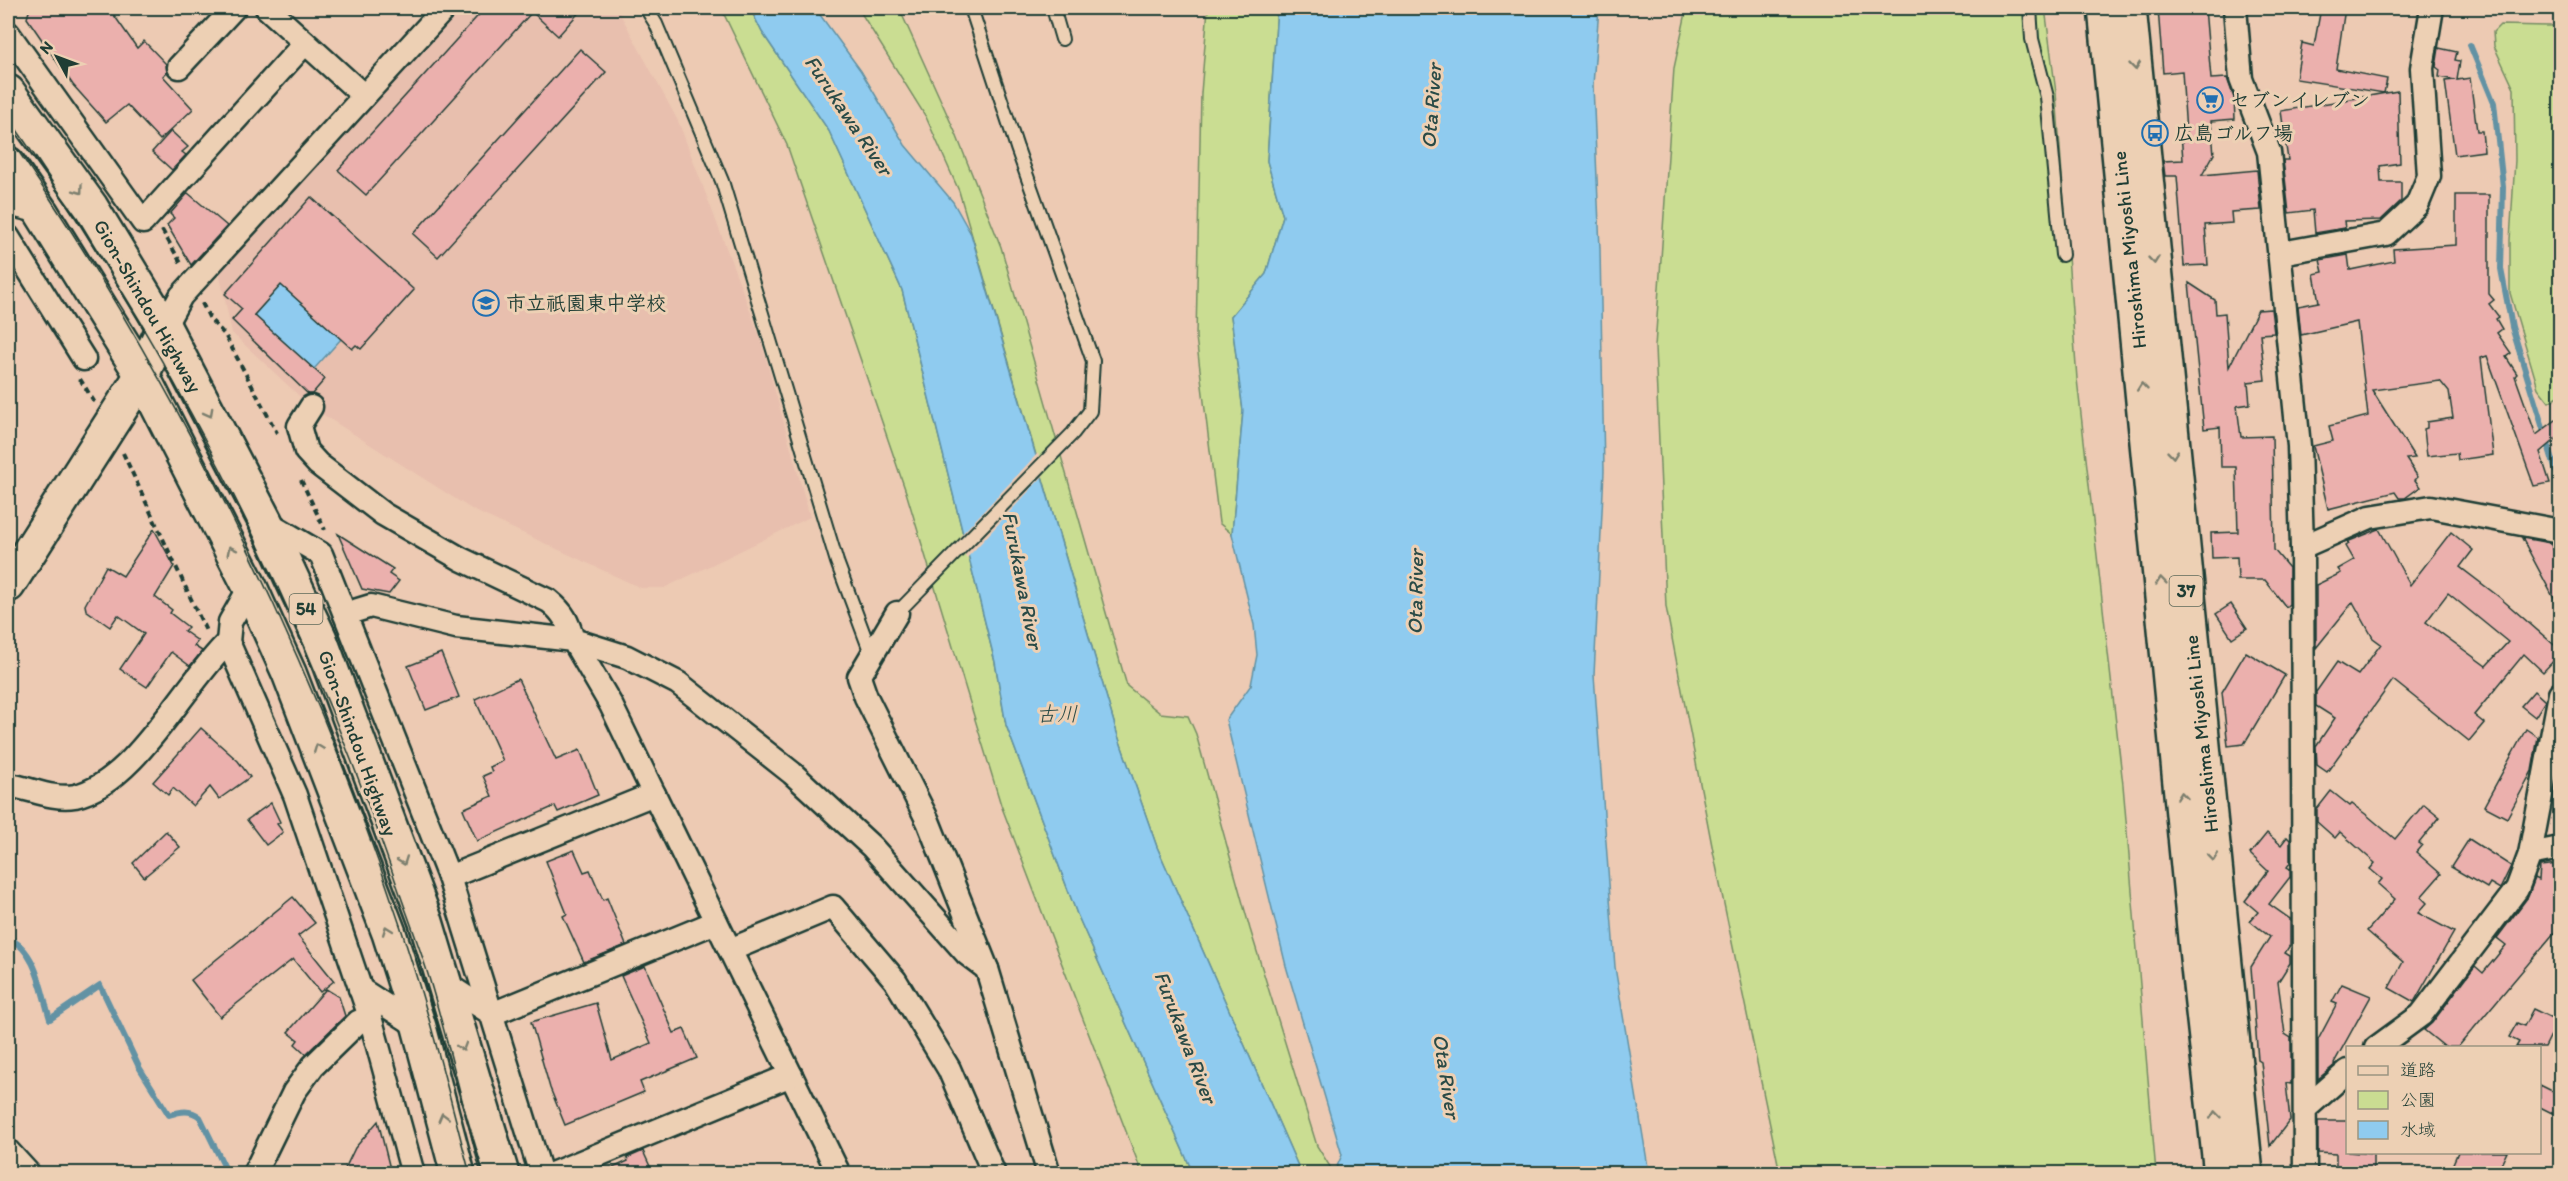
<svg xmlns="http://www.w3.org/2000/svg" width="2568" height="1181" font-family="Itim,'Klee One',sans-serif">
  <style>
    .built { fill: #e8bfae }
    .green { fill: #cadd92; stroke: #748d63; stroke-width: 1.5 }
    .water { fill: #8fcbef; stroke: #6292a4; stroke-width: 1.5 }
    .pier { fill: #edcab3 }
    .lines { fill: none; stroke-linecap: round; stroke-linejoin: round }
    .stream { stroke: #6292a4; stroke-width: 6 }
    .building { fill: #ebb0ad; stroke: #1f3d34; stroke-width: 1.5; fill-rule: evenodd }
    .lane-casing { stroke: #1f3d34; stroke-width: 16 }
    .street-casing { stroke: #1f3d34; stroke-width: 27 }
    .secondary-casing { stroke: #1f3d34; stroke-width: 38 }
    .primary-casing { stroke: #1f3d34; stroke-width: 38 }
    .highway-casing { stroke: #1f3d34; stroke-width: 38 }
    .path { stroke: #1f3d34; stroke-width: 4; stroke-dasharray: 6 4.5; stroke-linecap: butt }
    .lane { stroke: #edd0b4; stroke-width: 12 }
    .street { stroke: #edd0b4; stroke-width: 22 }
    .secondary { stroke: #edd0b4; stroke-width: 33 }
    .primary { stroke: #edd0b4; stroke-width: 33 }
    .highway { stroke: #edd0b4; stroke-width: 33 }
    .tram { stroke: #1f3d34; stroke-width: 1.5 }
    .oneway { stroke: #7c7f6e }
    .labels { text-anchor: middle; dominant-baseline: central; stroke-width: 6; stroke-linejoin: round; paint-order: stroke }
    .shield { fill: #edd0b4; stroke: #5d695a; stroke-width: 1.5 }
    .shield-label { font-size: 18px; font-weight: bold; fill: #1f3d34 }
    .poi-label { font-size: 20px; font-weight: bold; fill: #1f3d34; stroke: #edd0b4; text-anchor: start }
    .street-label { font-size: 20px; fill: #1f3d34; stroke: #edd0b4 }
    .water-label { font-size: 21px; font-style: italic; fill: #2a4b47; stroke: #edd0b4 }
  </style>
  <rect width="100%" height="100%" fill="#edcab3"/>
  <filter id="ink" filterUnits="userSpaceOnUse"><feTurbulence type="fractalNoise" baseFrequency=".0167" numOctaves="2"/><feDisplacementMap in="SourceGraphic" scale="12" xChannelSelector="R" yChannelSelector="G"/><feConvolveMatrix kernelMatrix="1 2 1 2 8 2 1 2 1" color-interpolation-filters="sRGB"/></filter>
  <g filter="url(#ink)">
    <polygon class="built" points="460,8 617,8 679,123 760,337 810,517 664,588 641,588 473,510 311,407 232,333 219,272"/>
    <g class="green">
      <polygon points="721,8 750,8 762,32 829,131 902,290 995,662 1006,725 1077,914 1193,1173 1142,1173 1001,805 906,492 787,145"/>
      <polygon points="858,8 899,8 956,134 1001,247 1127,686 1160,713 1188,716 1196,734 1250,929 1317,1146 1334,1173 1301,1173 1157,847 1117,733 959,191 926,117"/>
      <polygon points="1208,8 1277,8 1267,161 1283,216 1266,274 1231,316 1243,411 1232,534 1219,523 1196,337 1201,93"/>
      <polygon points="1687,8 2045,8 2056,93 2077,379 2123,785 2156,1173 1780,1173 1713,851 1666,607 1655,347 1674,68"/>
      <polygon points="2560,21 2560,395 2549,402 2538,388 2510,293 2510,240 2515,160 2514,89 2494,46 2493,32 2500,25 2552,26"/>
    </g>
    <g class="water">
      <polygon points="750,8 815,8 861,71 905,145 953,202 971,234 1117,733 1157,847 1301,1173 1193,1173 1077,914 1006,725 995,662 902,290 829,131 762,32"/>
      <polygon points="1277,8 1599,8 1593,85 1600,249 1604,471 1594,675 1615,967 1649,1173 1334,1173 1342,1155 1286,966 1226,720 1251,685 1257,655 1254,625 1232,534 1243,411 1231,316 1266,274 1283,216 1267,161"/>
      <polygon points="281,285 341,339 314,369 254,315"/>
    </g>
    <polygon class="pier" points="1038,453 1044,475 966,559 960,536"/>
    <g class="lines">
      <g class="stream">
        <polyline points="2470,45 2494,103 2503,187 2501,269 2512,327 2560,484"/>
        <path d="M 8,938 C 37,950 41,991 50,1019 L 100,985 L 139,1067 L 169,1115 C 181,1111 190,1109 200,1117 L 228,1174"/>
      </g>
    </g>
    <g class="building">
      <polygon points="30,8 109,8 137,48 144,41 166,64 167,72 163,76 193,109 160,140 127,105 106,122 73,85 27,18"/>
      <polygon points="485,8 583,8 558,36 532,12 366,195 338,170"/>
      <polygon points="2158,8 2205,8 2211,79 2227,78 2234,98 2235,119 2211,121 2214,154 2202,175 2257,170 2261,210 2231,212 2232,223 2205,225 2208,265 2184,266 2177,176 2165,176 2163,161 2183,160 2181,133 2186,133 2182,71 2163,73"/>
      <polygon points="2321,8 2345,8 2336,69 2387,79 2384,93 2296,79 2302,43 2314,46"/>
      <polygon points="2439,48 2457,52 2455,60 2460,61 2457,80 2470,78 2477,131 2482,131 2484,151 2455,155 2445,81 2455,80 2439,77 2440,70 2436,67"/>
      <polygon points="580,49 606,72 438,257 413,234"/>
      <polygon points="2398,91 2400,163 2380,166 2381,182 2401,182 2401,201 2381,220 2344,221 2345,228 2315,233 2313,210 2289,213 2283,160 2288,160 2281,111"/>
      <polygon points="171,131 188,147 182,152 186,155 172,170 152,152"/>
      <polygon points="188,193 227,226 191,265 167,225 174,218 170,214"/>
      <polygon points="2456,195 2489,195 2489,294 2494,300 2489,304 2499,317 2496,319 2502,329 2497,333 2511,353 2506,357 2517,374 2515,376 2536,435 2560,417 2560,435 2540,452 2550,483 2534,486 2487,356 2481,358 2493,455 2458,460 2457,453 2427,456 2424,429 2427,428 2427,422 2453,418 2449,392 2440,381 2372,390 2415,458 2406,459 2418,477 2415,480 2420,487 2405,498 2399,498 2395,492 2328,509 2313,446 2333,441 2329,426 2368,416 2357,322 2301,335 2298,306 2319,302 2314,274 2323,272 2320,260 2348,255 2350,270 2394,261 2393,249 2456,245"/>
      <polygon points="311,197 414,290 361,349 356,345 352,349 281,285 254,315 325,379 312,394 308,394 232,320 242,309 225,294"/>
      <polygon points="2189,283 2215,300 2216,314 2225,313 2229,367 2258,310 2271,309 2274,333 2260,334 2265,380 2248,382 2250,404 2237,406 2241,437 2272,436 2274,550 2289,568 2289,604 2286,607 2265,580 2238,580 2237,557 2212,558 2211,533 2238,532 2236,467 2221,467 2220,427 2204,429"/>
      <polygon points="154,529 174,566 155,597 172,610 170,613 188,627 184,631 198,641 194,646 202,651 190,666 171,652 147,687 120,669 144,634 118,615 110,627 86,610 85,605 106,566 123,576"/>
      <path d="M 2379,529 L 2410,585 L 2451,532 L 2473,550 L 2460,567 L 2498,596 L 2560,650 L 2560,654 L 2543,672 L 2524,654 L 2474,715 L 2484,723 L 2469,741 L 2393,680 L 2327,772 L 2317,765 L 2316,746 L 2335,718 L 2316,706 L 2316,692 L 2337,662 L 2358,675 L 2381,644 L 2373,638 L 2353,602 L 2316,648 L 2316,585 L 2341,573 L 2338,569 L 2354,560 L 2346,546 L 2349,544 L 2347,542 ZM 2448,593 L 2508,642 L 2486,666 L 2426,622 Z"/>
      <polygon points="338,534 393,569 389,574 399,581 389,594 362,589"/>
      <polygon points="2522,538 2550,543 2555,553 2560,551 2560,610"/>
      <polygon points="2231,604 2247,628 2232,638 2216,614"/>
      <polygon points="2246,652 2285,675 2244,744 2228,746 2222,692"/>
      <polygon points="441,653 459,697 426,710 408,666"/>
      <polygon points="518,679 556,760 580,750 598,795 558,812 555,806 477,841 463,809 492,796 483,776 492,772 490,767 503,761 475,699"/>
      <polygon points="2534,691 2545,701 2535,717 2521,706"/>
      <polygon points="201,728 238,761 250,777 219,799 210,787 193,806 173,788 168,795 153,782"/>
      <polygon points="2526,729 2538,737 2532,771 2507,818 2484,806"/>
      <polygon points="2331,791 2350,806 2352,804 2368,816 2395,839 2424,804 2440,817 2419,843 2422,845 2416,852 2441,874 2421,897 2427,903 2418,913 2454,932 2414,1002 2389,988 2403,962 2367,931 2395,899 2378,884 2382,879 2370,869 2375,863 2340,832 2335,838 2317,822 2317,809"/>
      <polygon points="271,803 280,822 277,824 283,832 266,845 247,820"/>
      <polygon points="166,831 180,847 144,877 133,863"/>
      <polygon points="2267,833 2281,845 2287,837 2290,840 2290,863 2287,867 2290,869 2290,877 2269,904 2290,919 2290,945 2285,953 2290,956 2290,963 2278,982 2285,1034 2291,1038 2291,1084 2286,1083 2290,1120 2270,1146 2261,1062 2258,1060 2251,967 2270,937 2250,921 2258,912 2245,901 2268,871 2250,854"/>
      <polygon points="2469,839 2511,866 2500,889 2490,883 2487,888 2451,867"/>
      <polygon points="574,850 584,872 590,870 603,900 607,898 626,945 584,962 563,916 567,914 546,861"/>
      <polygon points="2559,864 2560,926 2458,1047 2445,1047 2424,1030 2432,1023 2475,966 2483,973 2506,945 2497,938 2528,897 2535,878 2539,880 2540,866"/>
      <polygon points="293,897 315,923 298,936 334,981 320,992 293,959 220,1017 191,980"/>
      <polygon points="645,966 674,1033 684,1029 697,1058 640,1082 644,1092 565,1125 550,1088 531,1022 596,1003 612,1060 651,1043 621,976"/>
      <polygon points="2342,984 2371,996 2334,1063 2336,1064 2318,1079 2318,1040 2337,1004 2332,1002"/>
      <polygon points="326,989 339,997 345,1016 306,1054 295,1044 298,1040 288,1032"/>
      <polygon points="2533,1009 2558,1021 2545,1047 2516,1047 2519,1042 2509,1037 2517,1023 2524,1026"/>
      <polygon points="2540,1085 2560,1095 2560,1117 2540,1107"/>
      <polygon points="378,1121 391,1173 343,1173 355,1148"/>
      <polygon points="2318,1121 2348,1121 2348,1152 2373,1154 2373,1173 2336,1173 2336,1154 2318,1153"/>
      <polygon points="643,1151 653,1173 602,1173 628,1161 627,1158"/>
      <polygon points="2458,1152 2507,1152 2497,1173 2449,1173"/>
    </g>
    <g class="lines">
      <g class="lane-casing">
        <g id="lane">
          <polyline points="646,8 656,24 722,181 837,562 872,656"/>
          <polyline points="1053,8 1062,39"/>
          <polyline points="2030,8 2032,39 2047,97 2062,255"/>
          <polyline points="897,613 1073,433 1090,411 1093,361 1017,148 971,8"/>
        </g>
      </g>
      <g class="street-casing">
        <g id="street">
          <polyline points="267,8 364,96"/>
          <polyline points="2235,8 2241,79 2269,152 2299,446 2302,547 2305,1174"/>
          <polyline points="8,33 143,222 305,43"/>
          <polyline points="179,67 234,8"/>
          <polyline points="8,204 41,212"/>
          <polyline points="8,237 84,359"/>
          <polyline points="2281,253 2386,234 2417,205 2429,176 2422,68 2432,8"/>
          <polyline points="164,327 181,296 445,8"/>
          <path d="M 311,407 L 299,426 L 306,451 L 318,464 L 383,514 L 461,559 L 549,601 C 564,613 568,622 573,640 L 627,657 L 678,683 L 792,773 L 872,847 L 967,954 L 987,969"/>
          <polyline points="265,521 321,554 449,877 541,1174"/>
          <polyline points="2302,547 2370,517 2431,507 2560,531"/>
          <polyline points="250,587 230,622 228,642 295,795 370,1017 413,1174"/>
          <polyline points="897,613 859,677 866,697 928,821 987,969 1049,1174"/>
          <polyline points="345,614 371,606 456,627 573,640 611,705 654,794"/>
          <path d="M 8,785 C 30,788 52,800 75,796 C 135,783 184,684 228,642"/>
          <polyline points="2530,854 2560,848"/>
          <polyline points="449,877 654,794 839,1174"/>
          <polyline points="730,950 833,907 895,980 949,1069 994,1174"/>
          <polyline points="443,982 492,1014 716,922"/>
          <polyline points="360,989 419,1027"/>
          <polyline points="2376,1048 2421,1015 2517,889 2530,854 2560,694"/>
          <polyline points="2306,1108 2348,1071"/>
          <polyline points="8,1151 29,1174"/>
          <polyline points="254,1174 294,1092 313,1066 358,1022 370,1017"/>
          <polyline points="552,1174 791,1075"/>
        </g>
      </g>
      <g class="secondary-casing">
        <polyline id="secondary" points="8,585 142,375 164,327"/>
      </g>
      <g class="primary-casing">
        <g id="primary">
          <polyline points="2105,8 2196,949 2221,1174"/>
          <polyline points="2129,8 2246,1174"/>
        </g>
      </g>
      <g class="highway-casing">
        <g id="highway">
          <polyline points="8,92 91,207 164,327 265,521 320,639 426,922 502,1174"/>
          <polyline points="8,164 41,212 142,375 250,587 289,673 389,933 419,1027 458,1174"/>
        </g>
      </g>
      <g class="path">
        <polyline points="162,230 182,265"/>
        <polyline points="202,303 210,319 225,335 277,433"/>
        <polyline points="80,379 95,403"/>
        <polyline points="123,453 206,631"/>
        <polyline points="301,480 325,530"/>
      </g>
      <use href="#lane" class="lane"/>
      <use href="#street" class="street"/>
      <use href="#secondary" class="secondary"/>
      <use href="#primary" class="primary"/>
      <use href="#highway" class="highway"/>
      <g class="tram">
        <path d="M 8,117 C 170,349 299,602 392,871 C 404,907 419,944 430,981 C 449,1045 464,1109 481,1174"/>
        <path d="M 8,136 C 184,390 329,690 419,985 C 438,1047 453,1111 470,1174"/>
      </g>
    </g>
    <defs><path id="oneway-chevron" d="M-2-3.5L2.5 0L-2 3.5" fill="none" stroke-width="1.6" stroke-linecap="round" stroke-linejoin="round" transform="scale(1.5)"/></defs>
    <g class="oneway">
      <use href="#oneway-chevron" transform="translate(2135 66) rotate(84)"/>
      <use href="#oneway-chevron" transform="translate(79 190) rotate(54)"/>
      <use href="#oneway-chevron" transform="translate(2154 260) rotate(84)"/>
      <use href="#oneway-chevron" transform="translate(2142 387) rotate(-96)"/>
      <use href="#oneway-chevron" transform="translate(209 413) rotate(62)"/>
      <use href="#oneway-chevron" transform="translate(2173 454) rotate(84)"/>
      <use href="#oneway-chevron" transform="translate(231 550) rotate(-117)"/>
      <use href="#oneway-chevron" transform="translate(2161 581) rotate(-96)"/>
      <use href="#oneway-chevron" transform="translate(318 748) rotate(-111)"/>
      <use href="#oneway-chevron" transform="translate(2182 796) rotate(-96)"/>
      <use href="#oneway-chevron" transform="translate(2213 857) rotate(84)"/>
      <use href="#oneway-chevron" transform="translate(403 861) rotate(70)"/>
      <use href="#oneway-chevron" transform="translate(387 930) rotate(-110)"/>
      <use href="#oneway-chevron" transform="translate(462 1047) rotate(73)"/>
      <use href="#oneway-chevron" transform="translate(2215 1115) rotate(-96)"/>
      <use href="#oneway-chevron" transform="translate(443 1117) rotate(-105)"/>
    </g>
  </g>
  <defs>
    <g id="supermarket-ring" transform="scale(1.35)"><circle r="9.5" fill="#edd0b4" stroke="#1f6fb2" stroke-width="1.5"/><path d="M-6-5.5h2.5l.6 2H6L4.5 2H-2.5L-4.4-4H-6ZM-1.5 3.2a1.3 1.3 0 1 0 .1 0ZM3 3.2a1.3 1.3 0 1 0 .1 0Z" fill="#1f6fb2"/></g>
    <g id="bus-ring" transform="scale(1.35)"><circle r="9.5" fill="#edd0b4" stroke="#1f6fb2" stroke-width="1.5"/><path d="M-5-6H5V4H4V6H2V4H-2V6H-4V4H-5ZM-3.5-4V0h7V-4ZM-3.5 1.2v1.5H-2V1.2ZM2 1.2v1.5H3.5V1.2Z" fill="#1f6fb2"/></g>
    <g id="school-ring" transform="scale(1.35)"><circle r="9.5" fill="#edd0b4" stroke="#1f6fb2" stroke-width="1.5"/><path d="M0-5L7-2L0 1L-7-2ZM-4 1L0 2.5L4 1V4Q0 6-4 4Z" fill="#1f6fb2"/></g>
  </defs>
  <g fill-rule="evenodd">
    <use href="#supermarket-ring" x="2210" y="100"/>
    <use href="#bus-ring" x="2155" y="133"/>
    <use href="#school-ring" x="486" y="303"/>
  </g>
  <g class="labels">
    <g class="shield">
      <rect x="2169.5" y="576" width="33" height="30" rx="4.5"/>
      <rect x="289.5" y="594" width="33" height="30" rx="4.5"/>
    </g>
    <g class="shield-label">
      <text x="2186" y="591">37</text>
      <text x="306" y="609">54</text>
    </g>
    <g class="poi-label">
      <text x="2230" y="100">セブンイレブン</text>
      <text x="2174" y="133">広島ゴルフ場</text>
      <text x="506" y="303">市立祇園東中学校</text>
    </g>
    <g class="street-label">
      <text transform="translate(2129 250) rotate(-96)">Hiroshima Miyoshi Line</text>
      <text transform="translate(148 306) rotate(60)">Gion-Shindou Highway</text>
      <text transform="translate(2201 734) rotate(-96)">Hiroshima Miyoshi Line</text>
      <text transform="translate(358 743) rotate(70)">Gion-Shindou Highway</text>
    </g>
    <g class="water-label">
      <text transform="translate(1431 106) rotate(-86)">Ota River</text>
      <text transform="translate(849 115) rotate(56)">Furukawa River</text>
      <text transform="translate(1023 580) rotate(79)">Furukawa River</text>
      <text transform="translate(1415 592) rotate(-89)">Ota River</text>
      <text x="1057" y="713">古川</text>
      <text transform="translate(1186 1037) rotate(69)">Furukawa River</text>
      <text transform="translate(1447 1076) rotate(81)">Ota River</text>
    </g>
  </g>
  <rect width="2568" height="1181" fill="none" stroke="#edd0b4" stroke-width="30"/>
  <rect x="15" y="15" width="2538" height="1151" fill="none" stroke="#1f3d34" stroke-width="2" filter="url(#ink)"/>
  <rect x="2346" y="1046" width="195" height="108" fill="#edd0b4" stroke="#9b9581" stroke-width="1.5"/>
  <rect x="2358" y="1066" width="30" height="9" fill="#edd0b4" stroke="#9b9581" stroke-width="1.5"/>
  <text x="2400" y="1076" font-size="18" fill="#1f3d34">道路</text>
  <rect x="2358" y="1091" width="30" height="18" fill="#cadd92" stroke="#9b9581" stroke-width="1.5"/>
  <text x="2400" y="1106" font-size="18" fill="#1f3d34">公園</text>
  <rect x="2358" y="1121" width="30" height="18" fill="#8fcbef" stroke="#9b9581" stroke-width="1.5"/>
  <text x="2400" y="1136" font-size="18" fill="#1f3d34">水域</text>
  <g transform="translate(57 57) rotate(311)" stroke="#edd0b4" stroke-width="4.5" paint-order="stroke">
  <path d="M0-4.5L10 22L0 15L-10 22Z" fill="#1f3d34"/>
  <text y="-9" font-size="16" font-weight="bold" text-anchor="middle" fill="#1f3d34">N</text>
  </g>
</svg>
